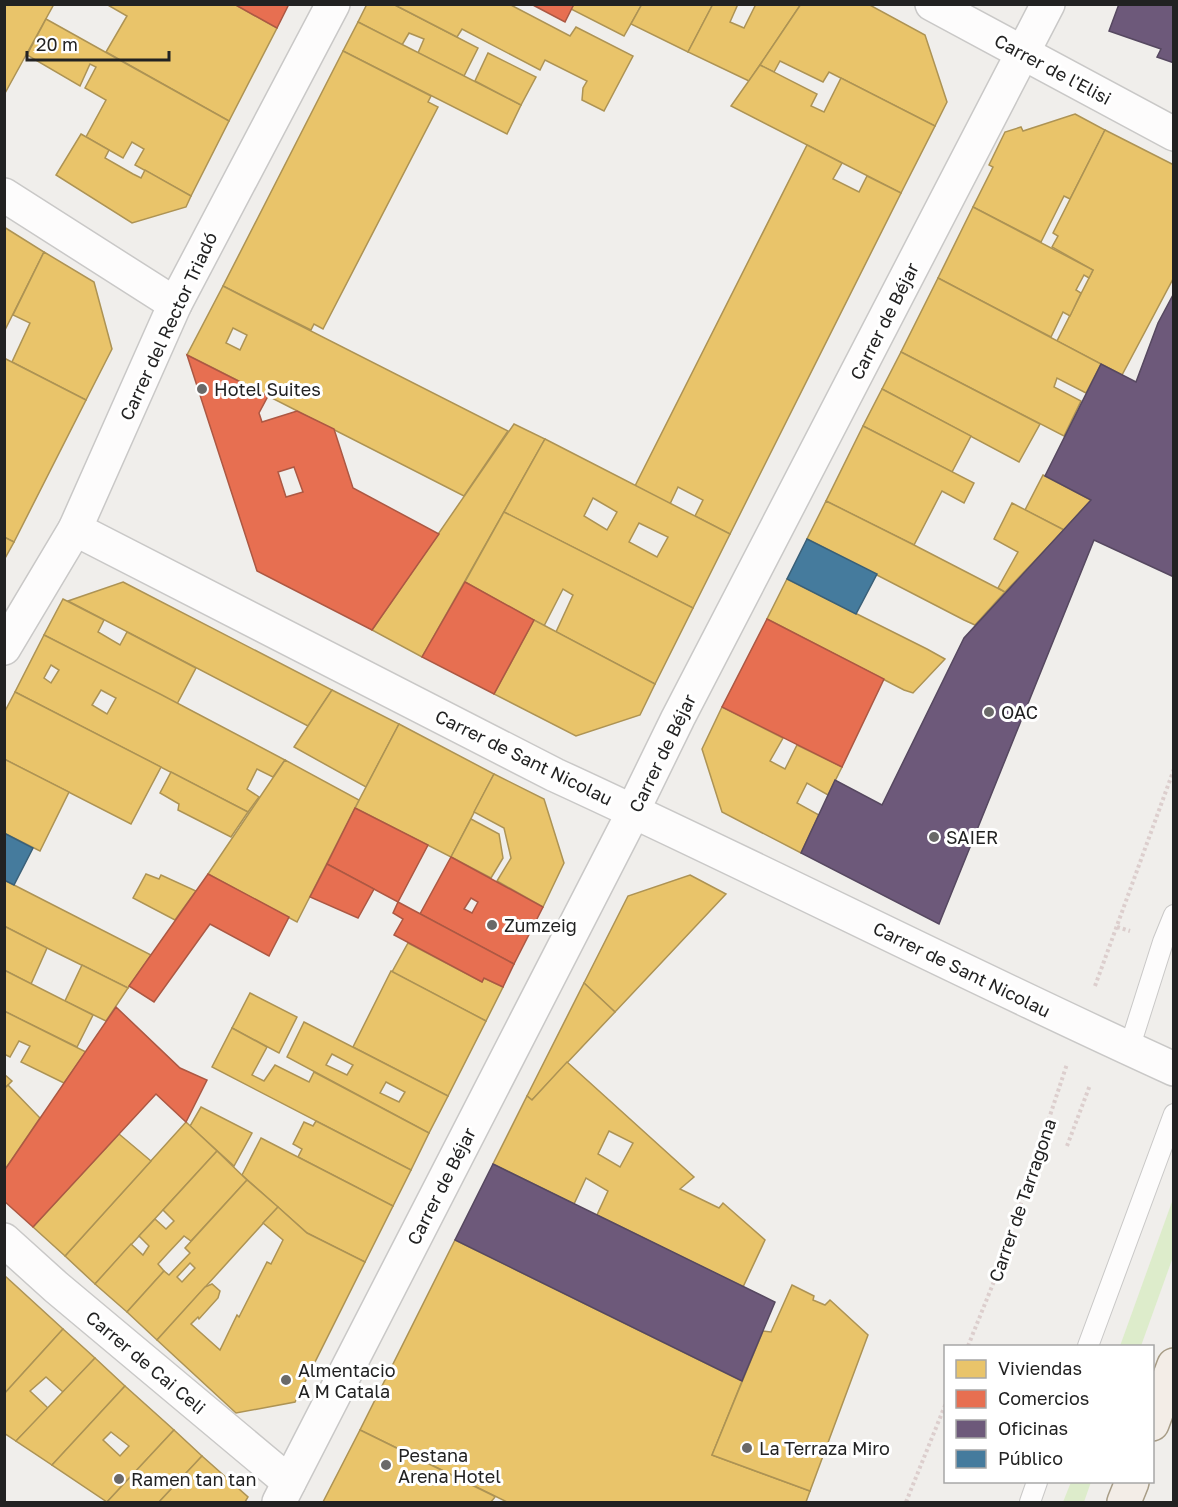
<svg xmlns="http://www.w3.org/2000/svg" width="1178" height="1507" font-family="'Golos Text',sans-serif">
  <style>
    .grass { fill: #ddeccb }
    .homes { fill: #e9c46a; stroke: #ad9354; stroke-width: 1.5; fill-rule: evenodd }
    .shops { fill: #e76f51; stroke: #ac5843; stroke-width: 1.5; fill-rule: evenodd }
    .offices { fill: #6d597a; stroke: #564860; stroke-width: 1.5 }
    .public { fill: #457b9d; stroke: #3a6078; stroke-width: 1.5 }
    .lines { fill: none; stroke-linecap: round; stroke-linejoin: round }
    .lane-casing { stroke: #c9c8c7; stroke-width: 22 }
    .street-casing { stroke: #c9c8c7; stroke-width: 36 }
    .primary-casing { stroke: #a79c86; stroke-width: 36 }
    .path { stroke: #dccecd; stroke-width: 4; stroke-dasharray: 3 3; stroke-linecap: butt }
    .lane { stroke: #fdfcfc; stroke-width: 20 }
    .street { stroke: #fdfcfc; stroke-width: 33 }
    .primary { stroke: #f3ede7; stroke-width: 33 }
    .poi-dot { fill: #6a6968; stroke: #fff; stroke-width: 2 }
    .labels { text-anchor: middle; dominant-baseline: central; stroke-width: 6; stroke-linejoin: round; paint-order: stroke }
    .street-label { font-size: 18px; fill: #222; stroke: #fff }
    .poi-label { font-size: 18px; fill: #222; stroke: #fff; text-anchor: start }
  </style>
  <rect width="100%" height="100%" fill="#f0eeeb"/>
  <g class="grass">
    <polygon points="1173,1199 1173,1257 1141,1346 1120,1346"/>
    <polygon points="1071,1482 1091,1482 1084,1502 1063,1502"/>
  </g>
  <g class="homes">
    <polygon points="4,4 54,4 4,95"/>
    <polygon points="106,4 234,4 277,28 229,121 106,52 127,16"/>
    <polygon points="367,4 393,4 478,48 464,76 418,53 424,39 409,33 402,45 358,22"/>
    <polygon points="393,4 509,4 570,36 576,27 633,56 604,111 582,100 583,88 587,81 545,60 540,70 462,29 457,37"/>
    <polygon points="574,4 642,4 624,36 571,9"/>
    <polygon points="642,4 713,4 688,52 631,24"/>
    <polygon points="713,4 738,4 730,22 744,28 756,4 801,4 749,81 688,52"/>
    <polygon points="801,4 868,4 925,35 947,102 935,126 829,72 823,82 780,61 774,72 760,65"/>
    <polygon points="46,19 229,121 191,196 135,165 144,149 132,142 123,158 86,137 106,100 85,88 96,67 90,64 80,86 27,55"/>
    <polygon points="358,22 521,105 507,134 343,51"/>
    <polygon points="343,51 431,96 428,102 438,107 323,329 314,324 311,330 223,286"/>
    <polygon points="488,53 536,77 521,105 475,81"/>
    <polygon points="760,65 817,94 811,106 824,112 841,78 935,126 901,193 731,106"/>
    <polygon points="1075,114 1105,130 1070,199 1064,196 1041,242 973,207 993,167 989,165 1005,132 1021,127 1023,131"/>
    <polygon points="1105,130 1174,165 1174,277 1122,375 1057,341 1093,270 1052,247 1058,236 1053,233"/>
    <polygon points="81,134 109,150 105,158 133,174 141,178 145,170 191,196 186,207 132,223 56,175"/>
    <polygon points="807,145 842,163 833,179 859,192 867,176 901,193 730,534 695,516 703,500 678,487 670,504 635,486"/>
    <polygon points="973,207 1093,270 1089,278 1084,275 1076,290 1081,293 1070,316 1063,312 1051,337 938,278"/>
    <polygon points="4,227 44,252 4,332"/>
    <polygon points="44,252 94,282 112,349 86,400 12,362 30,323 13,315"/>
    <polygon points="938,278 1101,364 1086,393 1057,378 1054,387 1081,401 1064,436 901,352"/>
    <path d="M 223,286 L 248,299 L 508,431 L 464,496 L 213,368 L 187,355 ZM 233,328 L 247,335 L 240,350 L 226,343 Z"/>
    <polygon points="901,352 1040,424 1019,462 882,389"/>
    <polygon points="4,358 86,400 14,542 4,537"/>
    <polygon points="882,389 971,436 952,472 863,426"/>
    <polygon points="514,424 545,439 422,657 372,630"/>
    <polygon points="863,426 974,483 964,503 942,491 914,545 826,501"/>
    <path d="M 545,439 L 730,534 L 693,608 L 504,512 ZM 593,498 L 617,512 L 607,530 L 584,516 ZM 639,523 L 668,537 L 657,557 L 629,542 Z"/>
    <polygon points="1043,475 1091,500 1064,530 1025,510"/>
    <polygon points="826,501 914,545 1005,592 975,625 964,620 807,539"/>
    <polygon points="1012,503 1064,530 1005,592 998,588 1018,552 994,539"/>
    <polygon points="504,512 693,608 655,684 556,632 573,595 563,589 544,626 465,582"/>
    <polygon points="4,537 14,542 4,560"/>
    <polygon points="787,579 927,649 945,659 913,693 904,690 767,619"/>
    <polygon points="123,582 332,690 308,726 68,601"/>
    <polygon points="63,599 104,620 98,632 120,645 127,632 196,668 177,704 44,635"/>
    <polygon points="534,620 655,684 640,715 576,736 494,694"/>
    <path d="M 44,635 L 160,694 L 285,760 L 273,777 L 257,769 L 247,789 L 259,797 L 248,812 L 15,692 ZM 51,665 L 59,670 L 51,683 L 44,678 ZM 101,690 L 116,698 L 107,714 L 92,705 Z"/>
    <polygon points="332,690 399,724 366,787 294,747"/>
    <polygon points="15,692 161,767 131,824 4,759 4,713"/>
    <polygon points="722,707 783,738 770,761 785,769 797,745 842,767 828,795 807,783 797,803 819,815 801,853 722,812 702,749"/>
    <polygon points="399,724 494,774 451,857 355,808"/>
    <polygon points="4,759 69,792 40,851 4,833"/>
    <polygon points="285,760 359,800 297,922 208,874"/>
    <polygon points="171,772 248,812 231,837 178,810 179,804 160,793"/>
    <polygon points="494,774 544,799 564,863 543,907 497,881 511,858 504,828 474,812"/>
    <polygon points="471,819 499,834 503,858 491,878 451,857"/>
    <polygon points="146,874 159,879 161,875 196,891 175,920 133,898"/>
    <polygon points="690,875 726,894 615,1012 584,983 628,896"/>
    <polygon points="4,880 14,885 151,955 128,988 47,948 4,926"/>
    <polygon points="4,926 47,948 31,984 4,970"/>
    <polygon points="408,943 482,982 484,978 503,987 486,1021 392,972"/>
    <polygon points="82,965 128,988 106,1021 65,1001"/>
    <polygon points="4,970 93,1015 77,1047 4,1011"/>
    <polygon points="391,971 486,1021 448,1096 353,1047"/>
    <polygon points="584,983 615,1012 532,1100 527,1096"/>
    <polygon points="250,993 297,1017 279,1053 232,1028"/>
    <polygon points="4,1011 86,1052 64,1083 21,1062 30,1046 19,1041 10,1057 4,1054"/>
    <path d="M 304,1022 L 448,1096 L 429,1133 L 287,1057 ZM 332,1054 L 353,1065 L 347,1075 L 326,1065 ZM 386,1082 L 405,1092 L 399,1102 L 380,1093 Z"/>
    <polygon points="232,1028 267,1047 252,1075 264,1081 275,1065 309,1082 314,1072 429,1133 411,1170 212,1067"/>
    <path d="M 567,1062 L 694,1177 L 680,1189 L 719,1208 L 723,1203 L 765,1240 L 743,1287 L 597,1215 L 608,1191 L 586,1178 L 574,1204 L 493,1164 L 527,1096 L 532,1100 ZM 609,1131 L 633,1143 L 620,1167 L 598,1154 Z"/>
    <polygon points="4,1074 12,1081 4,1089"/>
    <polygon points="8,1085 40,1118 4,1171 4,1089"/>
    <polygon points="201,1107 252,1133 234,1166 190,1126"/>
    <polygon points="316,1121 411,1170 393,1206 298,1157 302,1149 293,1144 304,1122 313,1126"/>
    <polygon points="186,1122 217,1151 95,1284 65,1256"/>
    <polygon points="119,1134 151,1161 65,1256 33,1227"/>
    <polygon points="261,1138 393,1206 365,1262 307,1233 242,1175"/>
    <polygon points="217,1151 247,1180 191,1241 184,1236 168,1253 158,1264 164,1271 127,1312 95,1284 131,1244 143,1255 149,1246 139,1236 155,1219 166,1229 174,1221 163,1210"/>
    <path d="M 247,1180 L 278,1207 L 157,1340 L 127,1312 L 164,1271 L 169,1275 L 190,1253 L 185,1248 ZM 190,1263 L 195,1268 L 182,1282 L 177,1277 Z"/>
    <polygon points="278,1207 307,1233 365,1262 295,1402 236,1413 157,1340 205,1287 212,1284 220,1291 218,1298 199,1319 198,1317 191,1324 220,1350 237,1315 239,1317 267,1262 271,1264 283,1240 263,1223"/>
    <polygon points="455,1240 742,1381 712,1455 810,1491 806,1502 507,1502 360,1430"/>
    <polygon points="4,1275 63,1329 4,1394"/>
    <polygon points="792,1285 814,1296 813,1300 825,1305 830,1300 868,1335 810,1491 712,1455 763,1331 771,1332"/>
    <polygon points="63,1329 95,1358 63,1392 46,1377 30,1391 48,1408 16,1441 4,1433 4,1394"/>
    <polygon points="95,1358 125,1386 52,1465 16,1441"/>
    <path d="M 125,1386 L 174,1430 L 107,1502 L 52,1465 ZM 111,1432 L 129,1446 L 120,1456 L 103,1440 Z"/>
    <polygon points="174,1430 202,1456 159,1502 107,1502"/>
    <polygon points="360,1430 492,1495 495,1497 491,1502 323,1502"/>
    <polygon points="202,1456 248,1497 245,1502 159,1502"/>
  </g>
  <g class="shops">
    <polygon points="234,4 289,4 277,28"/>
    <polygon points="531,4 574,4 565,22"/>
    <path d="M 187,355 L 268,396 L 259,413 L 262,422 L 297,411 L 334,429 L 353,488 L 439,534 L 372,630 L 257,571 ZM 294,467 L 303,492 L 286,497 L 278,472 Z"/>
    <polygon points="465,582 534,620 494,694 422,657"/>
    <polygon points="767,619 884,679 842,767 722,707"/>
    <polygon points="355,808 428,845 398,902 327,864"/>
    <path d="M 451,857 L 543,907 L 514,964 L 420,914 ZM 471,898 L 478,902 L 472,913 L 464,909 Z"/>
    <polygon points="327,864 374,889 358,918 310,897"/>
    <polygon points="208,874 289,917 269,956 210,924 154,1002 129,986"/>
    <polygon points="398,902 514,964 503,987 484,978 482,982 394,935 403,919 393,913"/>
    <polygon points="116,1007 180,1068 207,1080 186,1122 156,1094 33,1227 4,1201 4,1171"/>
  </g>
  <g class="offices">
    <polygon points="1119,4 1174,4 1174,63 1157,57 1161,49 1109,31"/>
    <polygon points="1174,293 1174,577 1094,540 939,924 801,853 835,780 882,805 964,638 1091,500 1045,476 1101,364 1136,382 1158,323"/>
    <polygon points="493,1164 775,1302 742,1381 455,1240"/>
  </g>
  <g class="public">
    <polygon points="807,539 877,574 856,614 787,579"/>
    <polygon points="4,833 33,848 14,885 4,880"/>
  </g>
  <g class="lines">
    <g class="lane-casing">
      <g id="lane">
        <polyline points="1129,1049 1163,942 1174,915"/>
        <polyline points="1088,1346 1174,1114"/>
        <polyline points="1030,1502 1037,1482"/>
      </g>
    </g>
    <g class="street-casing">
      <g id="street">
        <polyline points="932,4 1174,134"/>
        <polyline points="4,195 175,304"/>
        <path d="M 75,529 L 555,775 C 762,870 965,974 1174,1069"/>
        <polyline points="4,648 75,529 175,304 333,4"/>
        <polyline points="4,1240 56,1287 289,1482"/>
        <polyline points="279,1502 634,811 636,804 678,718 1048,4"/>
      </g>
    </g>
    <g class="primary-casing">
      <g id="primary">
        <polyline points="1152,1424 1174,1365"/>
        <polyline points="1124,1502 1132,1482"/>
      </g>
    </g>
    <g class="path">
      <polyline points="1117,927 1130,931"/>
      <polyline points="1095,986 1174,769"/>
      <polyline points="1067,1146 1090,1085"/>
      <polyline points="968,1346 1001,1264 1067,1064"/>
      <polyline points="906,1502 946,1403"/>
    </g>
    <use href="#lane" class="lane"/>
    <use href="#street" class="street"/>
    <use href="#primary" class="primary"/>
  </g>
  <g class="poi-dot">
    <circle cx="202" cy="389" r="6"/>
    <circle cx="989" cy="712" r="6"/>
    <circle cx="934" cy="837" r="6"/>
    <circle cx="492" cy="925" r="6"/>
    <circle cx="286" cy="1380" r="6"/>
    <circle cx="747" cy="1448" r="6"/>
    <circle cx="386" cy="1465" r="6"/>
    <circle cx="119" cy="1479" r="6"/>
  </g>
  <g class="labels">
    <g class="street-label">
      <text transform="translate(1053 69) rotate(28)">Carrer de l'Elisi</text>
      <text transform="translate(884 321) rotate(-63)">Carrer de Béjar</text>
      <text transform="translate(168 326) rotate(-65)">Carrer del Rector Triadó</text>
      <text transform="translate(662 753) rotate(-64)">Carrer de Béjar</text>
      <text transform="translate(524 757) rotate(26)">Carrer de Sant Nicolau</text>
      <text transform="translate(962 969) rotate(26)">Carrer de Sant Nicolau</text>
      <text transform="translate(441 1186) rotate(-63)">Carrer de Béjar</text>
      <text transform="translate(1022 1200) rotate(-71)">Carrer de Tarragona</text>
      <text transform="translate(146 1362) rotate(40)">Carrer de Cai Celi</text>
    </g>
    <g class="poi-label">
      <text x="214" y="389">Hotel Suites</text>
      <text x="1001" y="712">OAC</text>
      <text x="946" y="837">SAIER</text>
      <text x="504" y="925">Zumzeig</text>
      <text x="298" y="1370">Almentacio<tspan x="298" dy="21">A M Catala</tspan></text>
      <text x="759" y="1448">La Terraza Miro</text>
      <text x="398" y="1455">Pestana<tspan x="398" dy="21">Arena Hotel</tspan></text>
      <text x="131" y="1479">Ramen tan tan</text>
    </g>
  </g>
  <rect width="1178" height="1507" fill="none" stroke="#222222" stroke-width="12"/>
  <rect x="944" y="1345" width="210" height="138" fill="#ffffff" stroke="#a7a7a7" stroke-width="1.5"/>
  <rect x="956" y="1360" width="30" height="18" fill="#e9c46a" stroke="#a7a7a7" stroke-width="1.5"/>
  <text x="998" y="1375" font-size="18" fill="#222222">Viviendas</text>
  <rect x="956" y="1390" width="30" height="18" fill="#e76f51" stroke="#a7a7a7" stroke-width="1.5"/>
  <text x="998" y="1405" font-size="18" fill="#222222">Comercios</text>
  <rect x="956" y="1420" width="30" height="18" fill="#6d597a" stroke="#a7a7a7" stroke-width="1.5"/>
  <text x="998" y="1435" font-size="18" fill="#222222">Oficinas</text>
  <rect x="956" y="1450" width="30" height="18" fill="#457b9d" stroke="#a7a7a7" stroke-width="1.5"/>
  <text x="998" y="1465" font-size="18" fill="#222222">Público</text>
  <path d="M27 51v9h142v-9" fill="none" stroke="#222222" stroke-width="3"/>
  <text x="36" y="51" font-size="18" fill="#222222" stroke="#ffffff" stroke-width="4.5" paint-order="stroke">20 m</text>
</svg>
